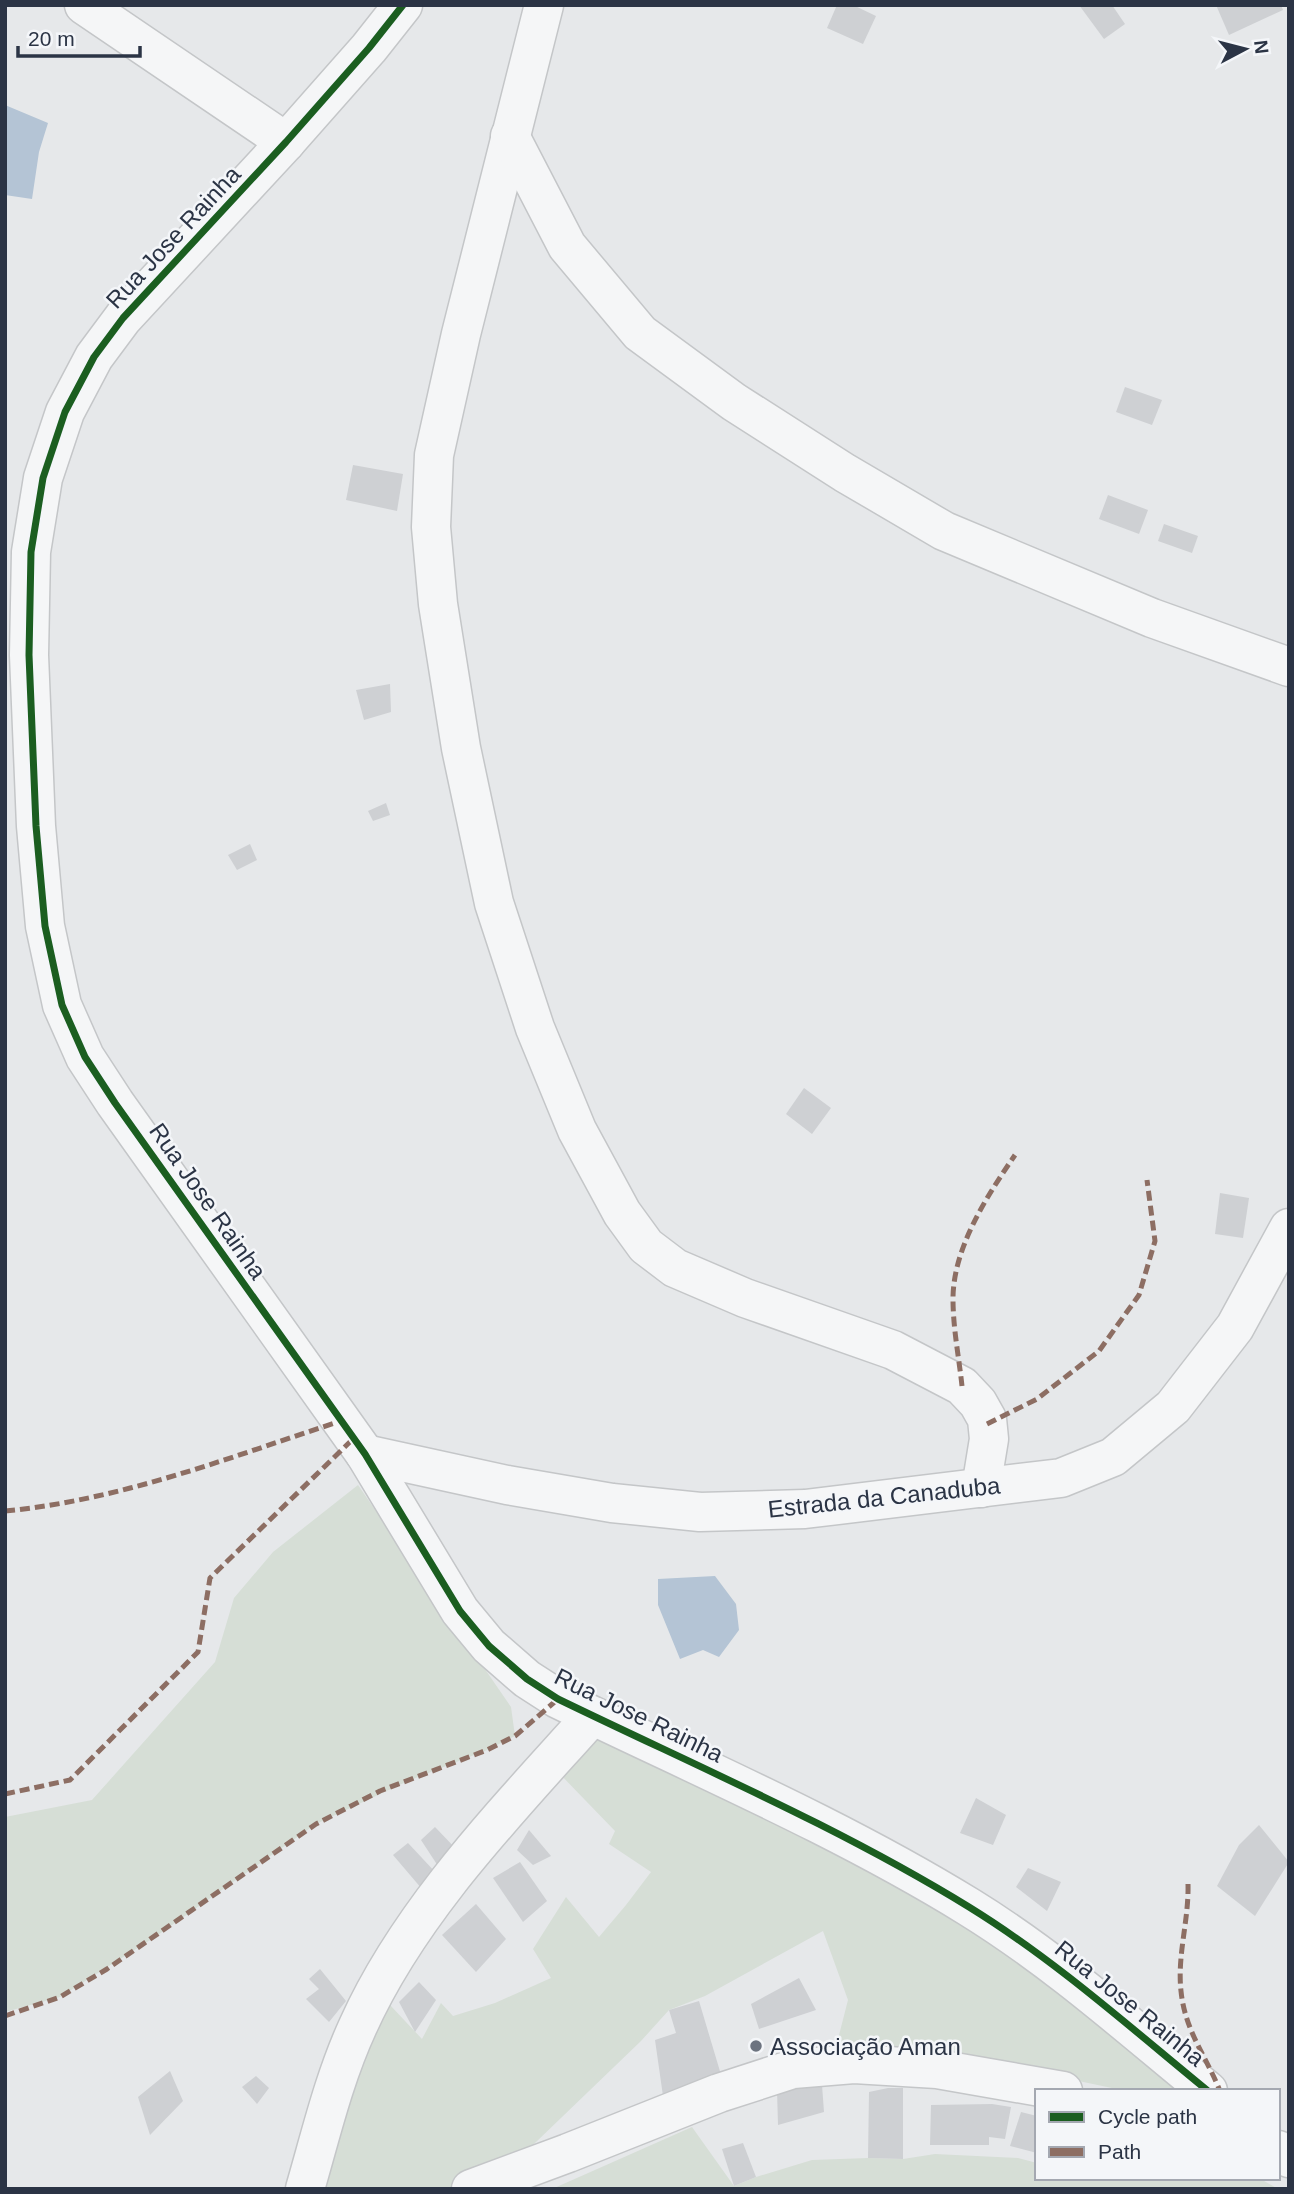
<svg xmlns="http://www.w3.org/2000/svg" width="1294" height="2194" font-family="Arial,sans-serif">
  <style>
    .green { fill: #d6ded6 }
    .water { fill: #b4c4d5 }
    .building { fill: #ced0d3 }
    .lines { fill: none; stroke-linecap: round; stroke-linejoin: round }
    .minor-casing { stroke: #c4c6c8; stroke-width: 41 }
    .minor { stroke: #f5f6f7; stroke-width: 38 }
    .quiet { stroke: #8d6e63; stroke-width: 5; stroke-dasharray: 10 5; stroke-linecap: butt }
    .cycleway-casing { stroke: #f4f6f9; stroke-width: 11 }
    .cycleway { stroke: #1b5e20; stroke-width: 7 }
    .poi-dot { fill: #6c737f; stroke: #f4f6f9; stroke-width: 2.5 }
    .labels { text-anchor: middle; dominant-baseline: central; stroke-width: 5; stroke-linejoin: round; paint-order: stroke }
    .street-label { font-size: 24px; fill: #2b3445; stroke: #f4f6f9 }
    .poi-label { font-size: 24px; fill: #2b3445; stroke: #f4f6f9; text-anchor: start }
  </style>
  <rect width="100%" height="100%" fill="#e6e8ea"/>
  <g class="green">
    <polygon points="358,1485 511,1707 515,1736 487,1750 408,1781 316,1824 155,1937 60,1997 5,2012 5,1817 92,1800 215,1662 234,1598 273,1552"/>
    <polygon points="594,1726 914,1889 1041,1974 1177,2091 1126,2091 936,2051 853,2050 838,2039 848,2000 823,1931 705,1996 669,2010 641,2041 509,2168 449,2189 314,2189 368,2036 390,2005 422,2039 441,2003 453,2016 495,2003 551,1978 533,1949 566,1897 599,1937 626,1905 651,1872 609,1844 615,1831 556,1770"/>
    <polygon points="692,2127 734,2186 756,2177 812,2160 868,2158 903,2159 935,2154 1018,2158 1037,2163 1037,2178 1259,2178 1278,2189 552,2189"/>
  </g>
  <g class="water">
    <polygon points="5,105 48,123 39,152 32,199 5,195"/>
    <polygon points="715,1576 736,1604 739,1630 719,1657 703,1650 680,1659 658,1605 658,1579"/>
  </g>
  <g class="building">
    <polygon points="837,5 853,5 876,16 863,44 827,28"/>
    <polygon points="1079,5 1112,5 1125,24 1104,39"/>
    <polygon points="1216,5 1281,5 1283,10 1229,35"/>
    <polygon points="1125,387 1162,400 1152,425 1116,412"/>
    <polygon points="353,465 403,474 397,511 346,500"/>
    <polygon points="1108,495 1148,510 1139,534 1099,519"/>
    <polygon points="1164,524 1198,536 1192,553 1158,541"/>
    <polygon points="390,684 391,712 364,720 356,690"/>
    <polygon points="386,803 390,815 373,821 368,811"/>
    <polygon points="250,844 257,860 237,870 228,855"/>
    <polygon points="804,1088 831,1108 812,1134 786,1114"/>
    <polygon points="1220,1193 1249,1198 1243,1238 1215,1234"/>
    <polygon points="976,1798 1006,1815 993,1845 960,1833"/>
    <polygon points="1259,1825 1289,1862 1255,1916 1217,1886 1239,1845"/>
    <polygon points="435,1827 457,1850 438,1866 421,1840"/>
    <polygon points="529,1830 551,1856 533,1865 517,1850"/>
    <polygon points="408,1843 437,1874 422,1889 393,1855"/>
    <polygon points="520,1862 547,1901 523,1922 493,1878"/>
    <polygon points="1028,1868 1061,1882 1047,1911 1016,1887"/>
    <polygon points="476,1904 506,1939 476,1972 442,1935"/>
    <polygon points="320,1969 346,2001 329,2022 306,1999 319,1989 309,1979"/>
    <polygon points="799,1978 816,2010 759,2029 751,2004"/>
    <polygon points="419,1982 436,2000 415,2032 399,2002"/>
    <polygon points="699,2001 722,2078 663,2096 655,2040 676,2033 669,2010"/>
    <polygon points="170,2071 183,2101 150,2135 138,2097"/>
    <polygon points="256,2076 269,2088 257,2104 242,2087"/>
    <polygon points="822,2085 824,2112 778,2125 777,2090"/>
    <polygon points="888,2088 903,2088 903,2159 868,2158 869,2092"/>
    <polygon points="992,2104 1011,2107 1005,2139 989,2137 989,2145 930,2145 931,2105"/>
    <polygon points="1021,2112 1037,2116 1037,2153 1010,2146"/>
    <polygon points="743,2143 756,2177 734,2186 722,2149"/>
  </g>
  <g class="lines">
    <g class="minor-casing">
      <g id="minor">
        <polyline points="84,5 286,142"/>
        <path d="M 403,5 L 369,48 L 286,142 L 123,318 L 94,357 L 65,412 L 43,478 L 31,552 L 29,655 L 36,826 L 45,926 L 62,1005 L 85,1057 L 115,1103 L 365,1454 L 460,1611 L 489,1646 L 527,1679 L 558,1699 C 696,1766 839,1827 969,1907 C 1055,1960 1131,2028 1208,2091"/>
        <polyline points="544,5 461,334 434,455 431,527 438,604 461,748 494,903 535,1028 577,1130 622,1213 646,1246 675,1268 745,1298 893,1350 962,1386 978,1403 987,1419 989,1439 981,1488"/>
        <polyline points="510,136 567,246 640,333 734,402 845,473 944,531 1152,618 1289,667"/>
        <polyline points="365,1454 507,1485 612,1503 700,1512 805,1509 1061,1478 1113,1457 1173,1407 1235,1327 1289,1228"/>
        <polyline points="1278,2150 1289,2158"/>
        <path d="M 305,2189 C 321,2134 334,2078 358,2026 C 410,1910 508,1810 592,1716"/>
        <polyline points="471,2189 568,2153 719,2093 793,2069 854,2064 937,2069 1063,2091"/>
      </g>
    </g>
    <use href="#minor" class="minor"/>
    <g class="quiet">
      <path d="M 962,1386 C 959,1358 953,1328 953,1299 C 953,1248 987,1196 1015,1155"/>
      <polyline points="987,1424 1037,1399 1099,1351 1139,1295 1155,1241 1147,1180"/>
      <path d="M 5,1511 C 122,1500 230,1457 341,1421"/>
      <polyline points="5,1794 70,1780 198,1652 210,1578 354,1438"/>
      <path d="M 1188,1884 C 1189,1920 1177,1955 1181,1991 C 1185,2031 1206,2056 1220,2091"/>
      <polyline points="5,2016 60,1997 107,1969 316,1824 380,1791 487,1750 515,1736 558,1699"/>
    </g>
    <g class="cycleway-casing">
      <path id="cycleway" d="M 403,5 L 369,48 L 286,142 L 123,318 L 94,357 L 65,412 L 43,478 L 31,552 L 29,655 L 36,826 L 45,926 L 62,1005 L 85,1057 L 115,1103 L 365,1454 L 460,1611 L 489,1646 L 527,1679 L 558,1699 C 696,1766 839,1827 969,1907 C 1055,1960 1131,2028 1208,2091"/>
    </g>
    <use href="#cycleway" class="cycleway"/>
  </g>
  <circle class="poi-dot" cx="756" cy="2046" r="7"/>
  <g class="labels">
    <g class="street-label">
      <text transform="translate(173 237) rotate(-47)">Rua Jose Rainha</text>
      <text transform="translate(208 1201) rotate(55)">Rua Jose Rainha</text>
      <text transform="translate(884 1497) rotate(-6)">Estrada da Canaduba</text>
      <text transform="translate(639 1715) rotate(26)">Rua Jose Rainha</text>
      <text transform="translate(1130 2003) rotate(39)">Rua Jose Rainha</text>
    </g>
    <g class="poi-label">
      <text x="770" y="2046">Associação Aman</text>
    </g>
  </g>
  <rect width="1294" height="2194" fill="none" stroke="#2b3445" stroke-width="14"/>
  <rect x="1035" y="2089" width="245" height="91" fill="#f4f6f9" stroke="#a4a8b1" stroke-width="2"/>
  <rect x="1049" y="2112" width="35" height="10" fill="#1b5e20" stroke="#a4a8b1" stroke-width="2"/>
  <text x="1098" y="2124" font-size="21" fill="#2b3445">Cycle path</text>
  <rect x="1049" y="2147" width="35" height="10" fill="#8d6e63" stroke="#a4a8b1" stroke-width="2"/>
  <text x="1098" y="2159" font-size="21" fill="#2b3445">Path</text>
  <g transform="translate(1245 49) rotate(83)" stroke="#f4f6f9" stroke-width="5" paint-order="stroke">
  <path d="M0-5L12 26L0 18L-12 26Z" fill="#2b3445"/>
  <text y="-10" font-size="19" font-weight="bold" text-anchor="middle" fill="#2b3445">N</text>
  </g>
  <path d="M18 46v10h122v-10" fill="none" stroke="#2b3445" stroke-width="3.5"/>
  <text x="28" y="46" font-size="21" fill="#2b3445" stroke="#f4f6f9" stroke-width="5" paint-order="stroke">20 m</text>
</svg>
